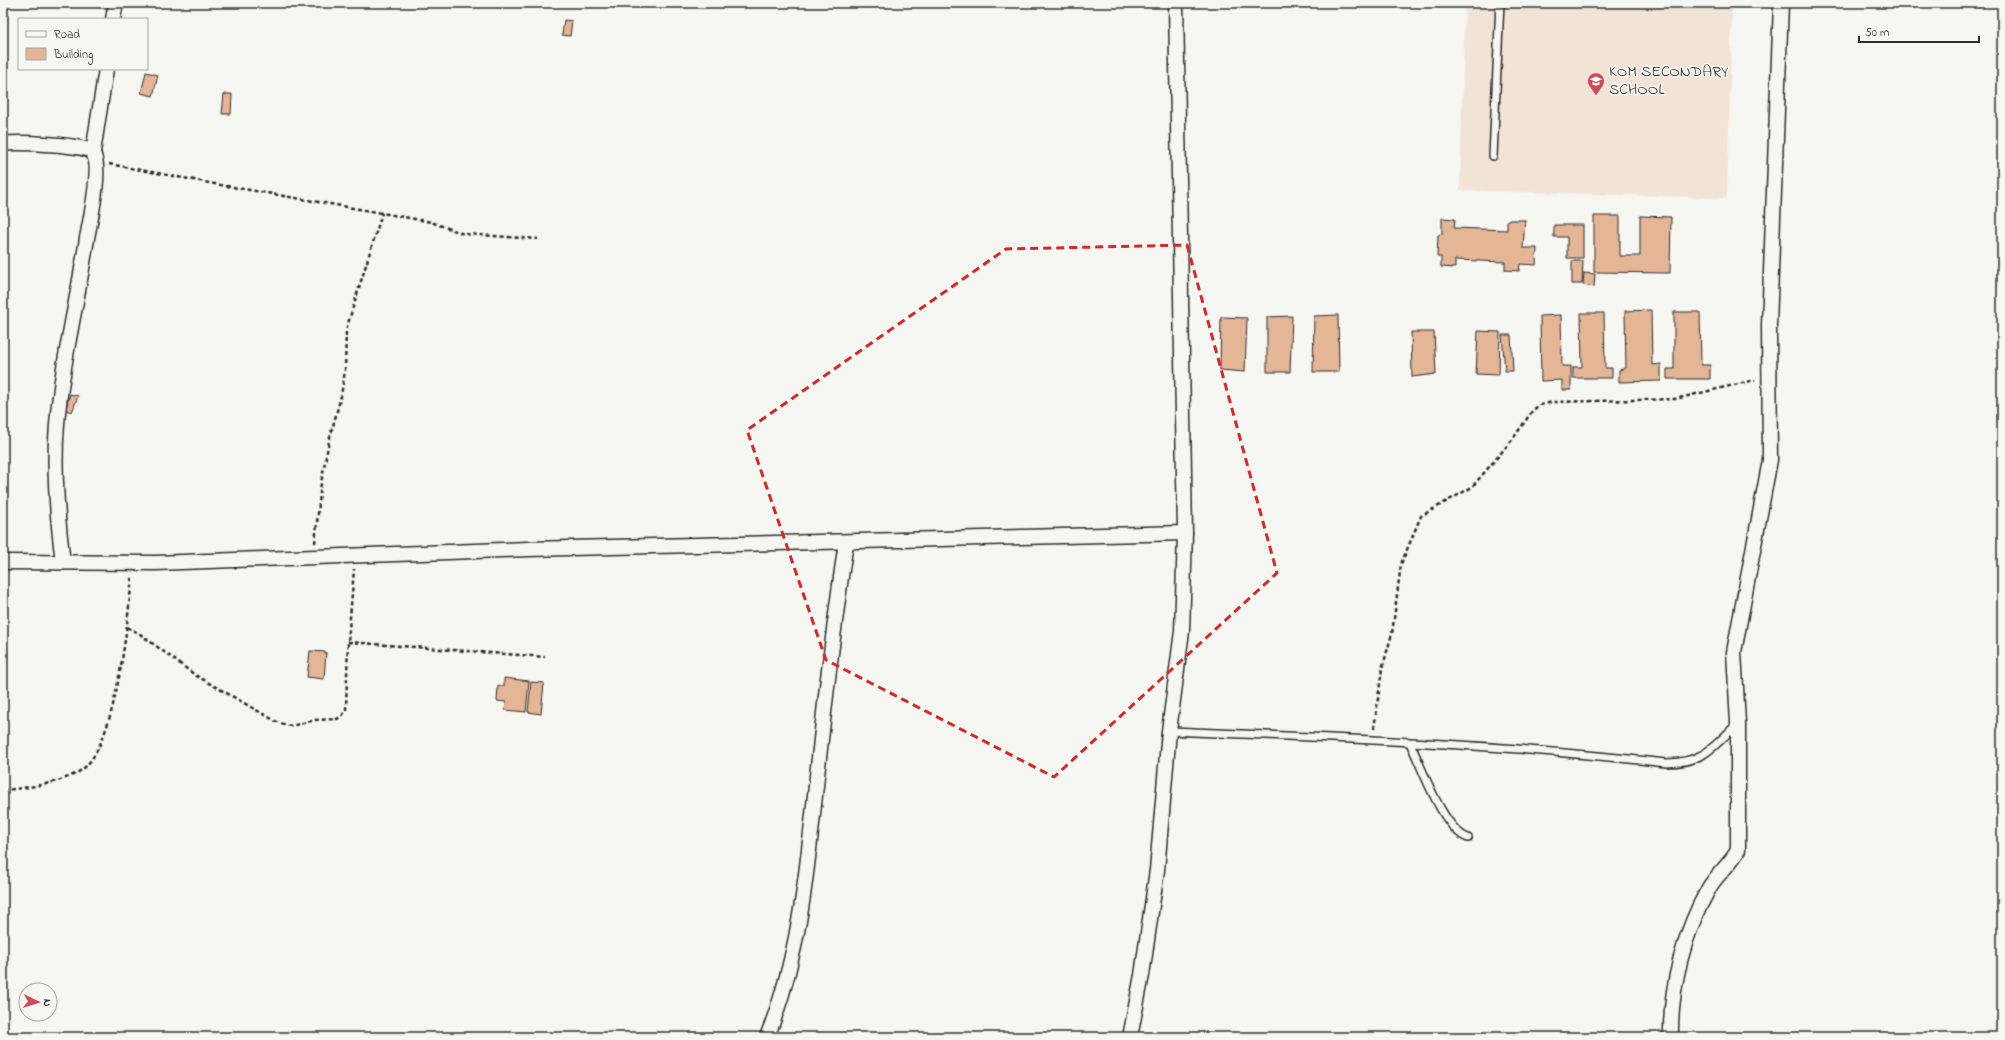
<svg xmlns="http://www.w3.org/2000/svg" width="2005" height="1040" font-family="'Indie Flower',sans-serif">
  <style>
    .built { fill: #f1e3d6 }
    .building { fill: #e5b696; stroke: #2b2b2b }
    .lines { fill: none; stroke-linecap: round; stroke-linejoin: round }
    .lane-casing { stroke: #2b2b2b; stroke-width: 10 }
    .street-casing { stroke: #2b2b2b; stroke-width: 17 }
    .path { stroke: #2b2b2b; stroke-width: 2.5; stroke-dasharray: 4 3; stroke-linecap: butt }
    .lane { stroke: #f6f6f2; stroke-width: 7 }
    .street { stroke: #f6f6f2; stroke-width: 14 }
    .marked { fill: none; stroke: #d62828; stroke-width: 3; stroke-dasharray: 8 5; stroke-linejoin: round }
    .labels { text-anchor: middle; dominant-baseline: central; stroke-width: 3; stroke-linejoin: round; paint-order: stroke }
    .poi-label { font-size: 16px; fill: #2b2b2b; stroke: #f6f6f2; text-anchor: start }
  </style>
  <rect width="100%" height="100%" fill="#f6f6f2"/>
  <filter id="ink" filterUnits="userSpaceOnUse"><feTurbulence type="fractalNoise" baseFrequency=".025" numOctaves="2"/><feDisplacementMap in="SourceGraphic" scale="8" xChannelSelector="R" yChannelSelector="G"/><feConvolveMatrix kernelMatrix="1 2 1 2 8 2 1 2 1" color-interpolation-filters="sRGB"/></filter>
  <g filter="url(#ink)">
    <polygon class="built" points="1465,3 1732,3 1727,198 1460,190"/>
    <g class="building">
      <polygon points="564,20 572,21 570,36 562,35"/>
      <polygon points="146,72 158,75 153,96 141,93"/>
      <polygon points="224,94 232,94 231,114 222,114"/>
      <polygon points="1594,216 1620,216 1620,256 1640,256 1640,216 1671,217 1670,273 1594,272"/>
      <polygon points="1442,218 1455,219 1454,228 1507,230 1507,220 1525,220 1523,248 1537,248 1536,265 1520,264 1519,271 1505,270 1505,262 1455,260 1455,268 1441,267 1441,257 1437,257 1438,235 1442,234"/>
      <polygon points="1554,225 1583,225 1583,258 1567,258 1567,237 1554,237"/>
      <polygon points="1572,261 1583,261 1582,284 1572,284"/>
      <polygon points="1584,273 1595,274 1594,287 1583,285"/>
      <polygon points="1651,310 1652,365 1661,364 1661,381 1619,382 1619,370 1626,368 1625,311"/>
      <polygon points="1674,312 1700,312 1701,365 1710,365 1710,379 1667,379 1667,369 1674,369"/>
      <polygon points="1581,313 1604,313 1605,368 1612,368 1612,378 1573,378 1573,367 1582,367"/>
      <polygon points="1338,315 1339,372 1313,372 1314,316"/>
      <polygon points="1561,315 1562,366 1571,366 1571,390 1562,390 1562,380 1541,381 1540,316"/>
      <polygon points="1292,316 1290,372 1267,372 1267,317"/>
      <polygon points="1221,317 1247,318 1245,372 1220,370"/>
      <polygon points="1478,331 1500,332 1499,375 1476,374"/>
      <polygon points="1411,332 1434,332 1436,374 1412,377"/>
      <polygon points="1502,335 1511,335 1513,371 1505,371"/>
      <polygon points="70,394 78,396 72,412 65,410"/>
      <polygon points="310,651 326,652 324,679 307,677"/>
      <polygon points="504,678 529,681 526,712 505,710 506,702 497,701 498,686 504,686"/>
      <polygon points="531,682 544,683 541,714 528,712"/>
    </g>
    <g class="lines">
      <g class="lane-casing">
        <g id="lane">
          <polyline points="1493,156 1500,3"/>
          <path d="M 1169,731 C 1335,738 1501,744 1666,763 C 1702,763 1713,748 1737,724"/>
          <path d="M 1410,743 C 1422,767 1443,830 1468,838"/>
        </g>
      </g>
      <g class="street-casing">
        <g id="street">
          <polyline points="113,19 116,3"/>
          <path d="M 3,144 C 16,142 85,144 92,152 C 103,164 90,222 87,238 C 78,300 62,361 57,424 C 53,470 57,516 63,562"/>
          <polyline points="93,152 106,69"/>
          <polyline points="3,562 156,563 528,549 1185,533"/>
          <path d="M 767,1037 C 802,951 808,858 818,767 C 826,692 835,617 846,542"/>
          <polyline points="1130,1037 1142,975 1157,870 1169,731 1182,631 1185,533 1176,3"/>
          <path d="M 1671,1037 C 1670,987 1684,932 1709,888 C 1717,874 1730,865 1738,850 L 1738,723 L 1734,652 L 1770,460 L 1769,325 L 1781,3"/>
        </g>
      </g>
      <g class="path">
        <polyline points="109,164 215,184 382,213 431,222 464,234 538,239"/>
        <polyline points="315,543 321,483 329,441 341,396 345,371 346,330 382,213"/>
        <polyline points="127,627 140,634 195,675 279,723 291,726 315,720 337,719 342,716 346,710 348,642 354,569"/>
        <polyline points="348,642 545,657"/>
        <polyline points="1374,729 1382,669 1392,634 1401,564 1421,516 1472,487 1512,440 1533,410 1540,405 1553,402 1675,399 1755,380"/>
        <path d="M 3,790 C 27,788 69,783 86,766 C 117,736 128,620 132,576"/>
      </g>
      <use href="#lane" class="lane"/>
      <use href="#street" class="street"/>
    </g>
  </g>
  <path class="marked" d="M 1187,245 L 1277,573 L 1054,777 L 826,660 L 747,430 L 1006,249 Z"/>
  <defs>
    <g id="school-pin" transform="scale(0.9)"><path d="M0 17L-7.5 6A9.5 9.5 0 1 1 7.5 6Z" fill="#d1495b" stroke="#f6f6f2"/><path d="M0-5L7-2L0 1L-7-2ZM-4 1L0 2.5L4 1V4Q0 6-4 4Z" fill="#fff"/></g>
  </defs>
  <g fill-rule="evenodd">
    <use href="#school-pin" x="1596" y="81"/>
  </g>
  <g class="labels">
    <g class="poi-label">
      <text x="1609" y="72">KOM SECONDARY<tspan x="1609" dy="18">SCHOOL</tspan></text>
    </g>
  </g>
  <rect width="2005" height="1040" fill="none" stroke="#f6f6f2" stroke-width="16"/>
  <rect x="8" y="8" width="1989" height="1024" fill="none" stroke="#2b2b2b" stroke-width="1.5" filter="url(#ink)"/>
  <rect x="18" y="18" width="130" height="52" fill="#f6f6f2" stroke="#a5a5a2"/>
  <rect x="26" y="31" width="20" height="6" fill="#f6f6f2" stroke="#a5a5a2"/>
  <text x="54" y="38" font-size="12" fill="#2b2b2b">Road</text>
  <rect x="26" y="48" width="20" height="12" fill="#e5b696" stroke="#a5a5a2"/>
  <text x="54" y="58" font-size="12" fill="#2b2b2b">Building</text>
  <g transform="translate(38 1002) rotate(94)"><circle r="19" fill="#f6f6f2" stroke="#a5a5a2"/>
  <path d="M0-3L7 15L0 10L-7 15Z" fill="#d1495b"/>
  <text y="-6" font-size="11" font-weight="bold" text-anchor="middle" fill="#2b2b2b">N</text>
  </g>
  <path d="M1859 36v6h120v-6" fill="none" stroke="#2b2b2b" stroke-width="2"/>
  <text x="1865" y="36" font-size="12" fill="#2b2b2b" stroke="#f6f6f2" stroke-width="3" paint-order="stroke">50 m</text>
</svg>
